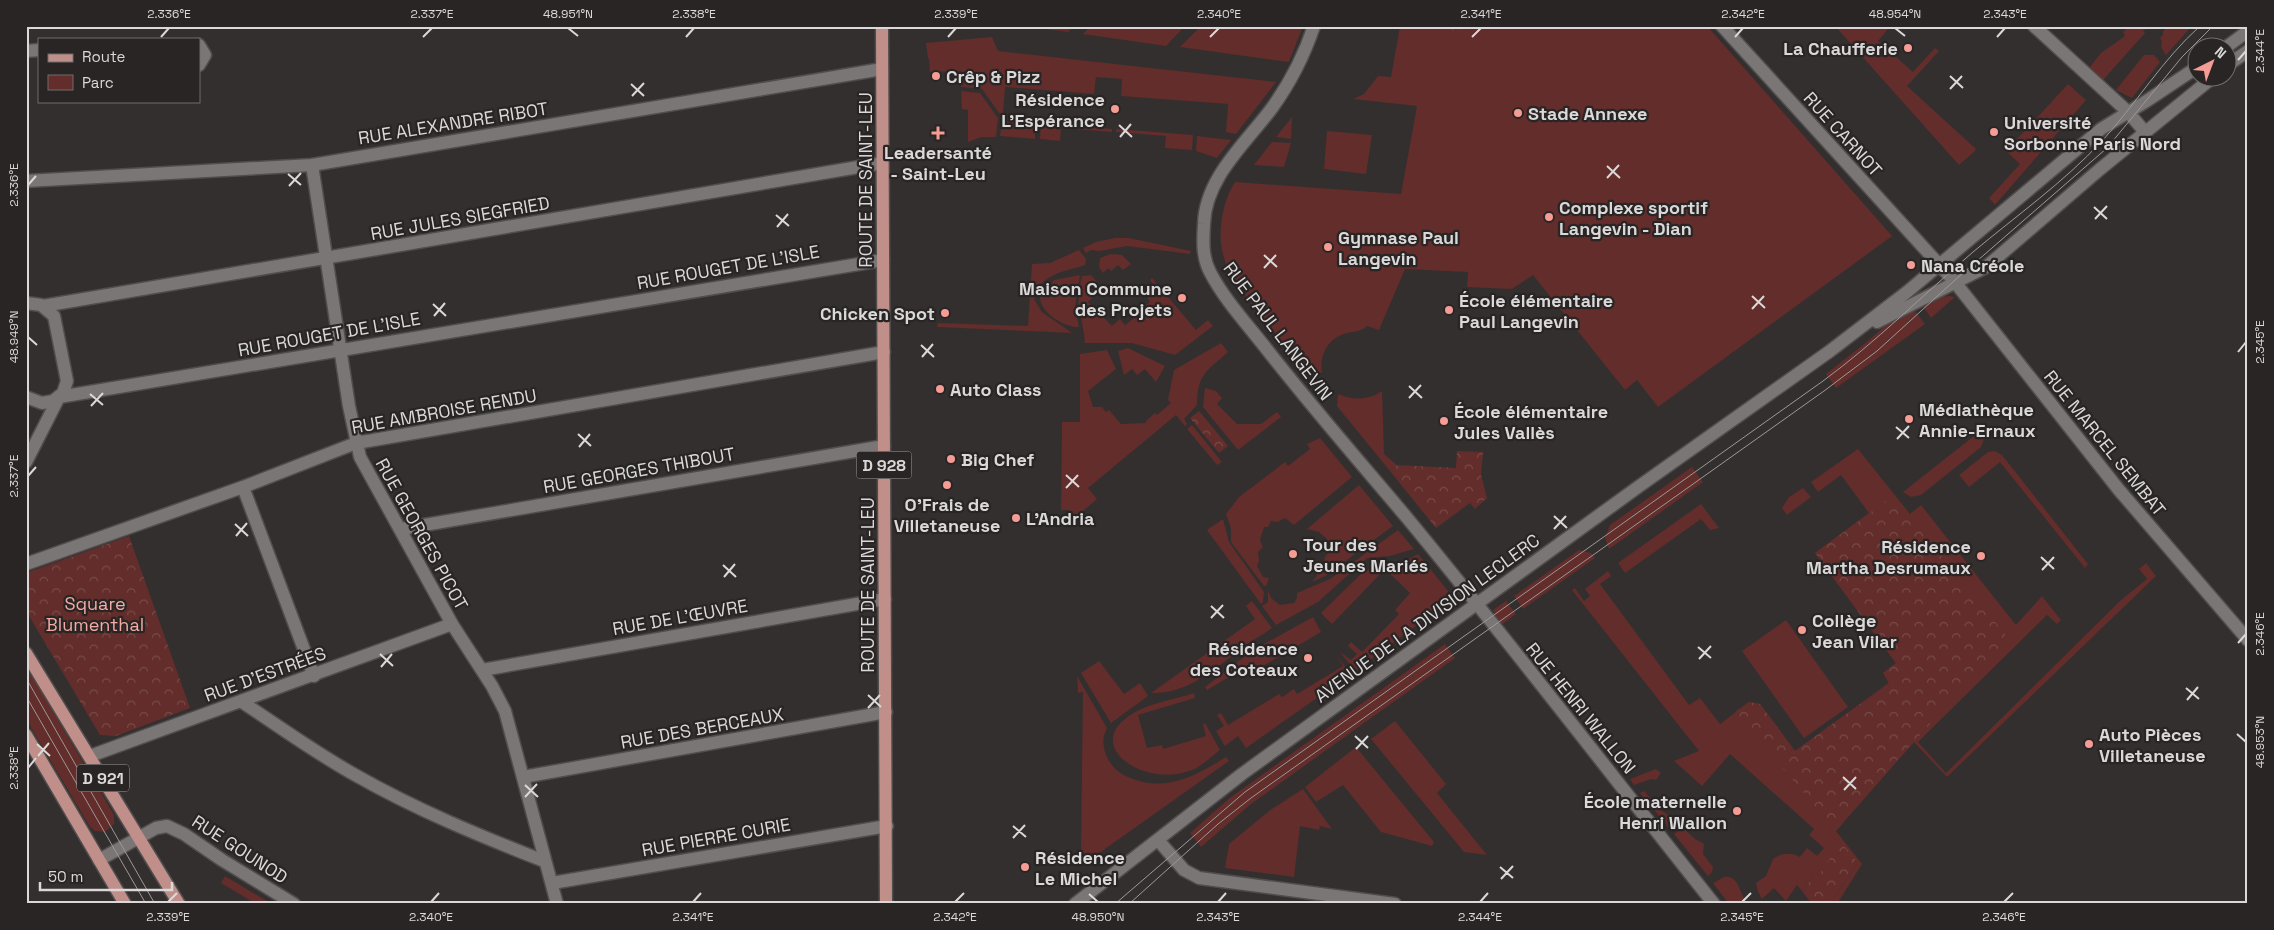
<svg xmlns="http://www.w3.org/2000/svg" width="2274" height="930" font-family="'Space Grotesk',sans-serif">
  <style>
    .green { fill: #622d2a }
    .forest { fill: url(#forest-crowns) }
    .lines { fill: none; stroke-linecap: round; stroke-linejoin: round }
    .minor-casing { stroke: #504d4d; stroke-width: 15 }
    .major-casing { stroke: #504d4d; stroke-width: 15 }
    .minor { stroke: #7a7675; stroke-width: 12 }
    .major { stroke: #c18f89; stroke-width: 12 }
    .tram { stroke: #9c9999; stroke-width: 1 }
    .ticks { fill: none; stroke: #dad8d8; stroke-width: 2 }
    .poi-dot { fill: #f59c94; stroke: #292525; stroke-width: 2 }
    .labels { text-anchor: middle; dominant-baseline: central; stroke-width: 4.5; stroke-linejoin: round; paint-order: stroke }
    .shield { fill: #292525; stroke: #a5a2a2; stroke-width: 1 }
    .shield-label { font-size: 16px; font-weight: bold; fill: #dad8d8 }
    .poi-label { font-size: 18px; font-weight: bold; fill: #dad8d8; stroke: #292525; text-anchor: start }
    .street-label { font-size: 18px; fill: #dad8d8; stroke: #292525 }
    .park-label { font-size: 18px; fill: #f5aaa3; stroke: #292525 }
    .neatline { fill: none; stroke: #dad8d8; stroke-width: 2 }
    .ticks-label { font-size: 12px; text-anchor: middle; fill: #dad8d8 }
  </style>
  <defs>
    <pattern id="forest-crowns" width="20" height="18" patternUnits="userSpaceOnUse" patternTransform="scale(1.25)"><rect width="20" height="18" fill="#622d2a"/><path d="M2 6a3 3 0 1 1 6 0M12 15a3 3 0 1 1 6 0" fill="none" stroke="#784b48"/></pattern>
  </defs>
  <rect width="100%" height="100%" fill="#332f2f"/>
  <g class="green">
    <polygon points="1023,26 1074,26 1068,32"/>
    <polygon points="1091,26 1185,26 1166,46 1083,34"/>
    <polygon points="1201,26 1303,26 1289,62 1180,47"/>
    <path d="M 1400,26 L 1707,26 L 1892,236 L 1658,407 L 1637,380 L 1625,390 L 1533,275 L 1512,289 L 1467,287 L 1468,272 L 1405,269 L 1379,330 L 1367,326 C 1360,333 1352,331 1344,334 C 1327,339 1319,357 1322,373 L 1306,372 C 1291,353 1276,334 1260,314 C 1235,282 1215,262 1222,218 C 1224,205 1228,193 1235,182 L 1401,194 L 1417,106 L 1353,99 L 1364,94 L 1378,76 L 1391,77 Z"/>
    <polygon points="1835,26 1885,26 1888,29 1878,41 1913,72 1935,48 1939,51 1907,86 1976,149 1974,152 1959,165"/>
    <polygon points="2130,26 2150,26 2143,31 2145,33 2103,80 2090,67 2101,53 2125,36 2123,32"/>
    <polygon points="2169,26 2192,26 2166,55 2161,47 2162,42 2160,38 2163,35 2163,31"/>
    <polygon points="992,37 998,51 1276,82 1236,134 1226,132 1228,104 1121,96 1122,79 1096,77 1094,94 1005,87 1003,114 999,113 982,89 961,87 961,71 930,72 929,59 928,58 926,43"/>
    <polygon points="2144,55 2154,55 2160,62 2132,98 2116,90"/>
    <polygon points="2068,84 2086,100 1995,205 1989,198 2020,164 2006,151"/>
    <polygon points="961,91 980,93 998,118 996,137 982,137 968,142 968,110 962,109"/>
    <polygon points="1292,117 1291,139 1276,137"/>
    <polygon points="1002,121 1035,124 1035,139 1000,136"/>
    <polygon points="1041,123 1112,129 1112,132 1061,128 1060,141 1040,139"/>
    <polygon points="1116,129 1193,135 1192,150 1165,148 1166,136 1116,132"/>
    <polygon points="1327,131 1372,135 1366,174 1324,169"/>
    <polygon points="1197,136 1231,140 1217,158 1196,151"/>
    <polygon points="1272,142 1291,143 1284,167 1254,165"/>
    <polygon points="1115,238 1129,238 1191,251 1190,254 1127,246 1099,251 1091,250 1086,253 1083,248 1096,242"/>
    <path d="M 1079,250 L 1086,259 L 1085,265 C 1065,272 1040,273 1034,299 L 1042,312 L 1072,333 L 937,327 L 938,323 L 1028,326 L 1032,264 L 1050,263 Z"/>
    <polygon points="1111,254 1122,255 1131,264 1123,270 1118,265 1111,271 1108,268 1103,273 1099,267 1100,258"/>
    <path d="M 1080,275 L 1075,306 L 1079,327 C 1065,328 1040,313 1040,297 L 1054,280 Z"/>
    <path d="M 1091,275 L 1097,282 L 1086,291 L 1092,298 L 1088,302 L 1112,326 L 1120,319 L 1125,325 L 1133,319 L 1132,316 L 1150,302 L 1147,297 L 1157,289 L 1150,280 L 1152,278 L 1196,330 L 1208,320 L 1213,326 L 1175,355 L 1132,343 L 1085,343 C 1083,316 1074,306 1082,276 Z"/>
    <polygon points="1950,296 1955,297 1931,318 1922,305 1939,297"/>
    <polygon points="1914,310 1925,324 1836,388 1826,374 1868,341 1886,325"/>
    <path d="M 1221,343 L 1228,352 C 1207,371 1197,374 1197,405 L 1184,419 L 1187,424 L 1185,426 L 1176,415 L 1088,488 L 1097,499 L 1070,522 L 1068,520 L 1069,510 L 1061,510 L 1062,422 L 1080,422 L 1080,354 L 1107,350 L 1116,369 L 1088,391 L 1093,407 L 1102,407 L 1106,412 L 1109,410 L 1121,424 L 1146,423 L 1146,421 L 1155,413 L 1157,415 L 1171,403 L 1168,400 L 1174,370 Z"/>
    <polygon points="1128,348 1165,366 1156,382 1145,369 1137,375 1132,369 1124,375 1118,351"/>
    <polygon points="1205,388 1216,391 1222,398 1217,404 1237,424 1261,424 1277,412 1281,417 1238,450 1203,407"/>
    <path d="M 1382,391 L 1384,454 L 1397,465 L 1390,471 L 1337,406 L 1338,394 C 1352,400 1368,401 1382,391 Z"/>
    <polygon points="1192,425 1222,462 1217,465 1187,429"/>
    <polygon points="1983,429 1985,436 1981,447 1921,495 1911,497 1903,492"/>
    <polygon points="1320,438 1352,477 1294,525 1285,518 1277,522 1271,521 1268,527 1264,527 1260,540 1263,547 1258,552 1259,561 1257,566 1263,577 1269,578 1266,586 1264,586 1231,542 1231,528 1226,514 1239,497 1285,462 1288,466 1310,449 1307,444"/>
    <path d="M 1858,449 L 1910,514 L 1921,505 L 2016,625 L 2042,596 L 2061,620 L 2057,624 L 2047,615 L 1918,742 L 1946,773 L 2121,600 L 2147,579 L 2139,569 L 2146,563 L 2156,576 L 1947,777 L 1914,742 L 1836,831 L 1862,864 L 1837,904 L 1830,904 L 1858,863 L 1819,875 L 1816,873 L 1802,891 L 1797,885 L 1786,901 L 1774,888 L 1762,899 L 1758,892 L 1756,883 L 1766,876 L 1773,859 C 1781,853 1791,852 1800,857 L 1807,848 L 1817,856 L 1824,848 L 1809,835 L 1814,829 L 1730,754 L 1702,786 L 1674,761 L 1699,751 L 1572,590 L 1575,588 L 1584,601 L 1590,596 L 1585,589 L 1608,571 L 1611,576 L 1600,584 L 1689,705 L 1700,698 L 1720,724 L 1749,702 L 1760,704 L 1795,751 L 1889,683 L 1883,673 L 1896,663 L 1815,553 L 1869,513 L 1841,475 L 1818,492 L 1811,482 Z"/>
    <polygon points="1995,451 2002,455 2088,564 2085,568 2000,462 1969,487 1959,475 1988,452"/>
    <polygon points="1692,467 1703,482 1609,549 1605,538 1610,525"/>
    <polygon points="1359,485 1393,526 1325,576 1312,582 1317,576 1316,569 1323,566 1325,557 1330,550 1326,546 1327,539 1319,532 1307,529"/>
    <polygon points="1803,488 1811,497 1787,515 1782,508 1789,497"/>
    <polygon points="1701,504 1719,528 1710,530 1701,519 1625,573 1618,563"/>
    <polygon points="1223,519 1229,542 1264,592 1263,602 1261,604 1207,530"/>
    <polygon points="1398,530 1414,549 1390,556 1367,558 1318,602 1276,625 1262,606 1268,602 1268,590 1271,598 1280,605 1294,603 1297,598 1297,593 1330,579"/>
    <polygon points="1579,550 1591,553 1595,558 1523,609 1514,596"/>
    <polygon points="1418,554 1448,591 1447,603 1355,671 1340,652 1351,660 1357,654 1348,646 1351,642 1362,652 1399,614 1395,610 1410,593 1385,569 1332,624 1321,613 1364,571 1397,565"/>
    <path d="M 1252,601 L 1272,628 C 1263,635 1252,640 1243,647 C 1215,669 1188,694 1151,693 L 1255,619 L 1246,606 Z"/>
    <polygon points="1506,601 1516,614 1500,626 1493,610"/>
    <polygon points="1313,617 1321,632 1263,666 1261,664 1249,671 1246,667 1207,690 1205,687 1253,650"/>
    <polygon points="1786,620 1848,707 1804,738 1742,651"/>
    <polygon points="1445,644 1455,658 1251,804 1201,847 1190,833 1231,797"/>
    <polygon points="1336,655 1351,674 1246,748 1238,736 1225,746 1216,731 1224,726 1217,715 1221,713 1228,725 1279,694 1282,697 1294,689 1297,694 1343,666"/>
    <polygon points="1099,661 1124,694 1140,683 1148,696 1111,723 1081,673"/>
    <polygon points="26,666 114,815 114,824 105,832 95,831 90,827 26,719"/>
    <path d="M 1077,676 L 1107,728 C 1101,739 1103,750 1109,761 C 1115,770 1122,775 1133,779 C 1167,792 1197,775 1226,757 L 1229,761 L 1088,861 L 1081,849 L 1083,692 L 1078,693 Z"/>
    <path d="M 1194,693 L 1195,698 L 1138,715 L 1147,748 L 1162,745 L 1163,749 L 1206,736 L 1203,724 L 1205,723 L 1220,750 C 1211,757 1202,766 1192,770 C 1143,790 1075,742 1139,710 C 1156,702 1176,699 1194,693 Z"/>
    <polygon points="1395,721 1446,784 1437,793 1487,855 1464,852 1371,739"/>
    <polygon points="1356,747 1434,842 1432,846 1381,832 1343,785 1316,802 1305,787"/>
    <polygon points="1656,769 1661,773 1656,780 1651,779 1634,785 1630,779"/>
    <polygon points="1303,789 1332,829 1320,826 1319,830 1300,826 1294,877 1225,868 1229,844 1269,811"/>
    <polygon points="1644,791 1661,810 1673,819 1673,823 1669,828 1640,793"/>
    <polygon points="1683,828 1695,839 1704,844 1703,854 1713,867 1712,872 1708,876 1674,834"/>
    <polygon points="225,876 272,904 256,904 221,883"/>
    <path d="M 1724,877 C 1740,875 1739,895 1748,904 L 1729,904 L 1713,883 Z"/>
  </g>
  <g class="forest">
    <polygon points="1443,26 1464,26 1452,36"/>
    <polygon points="1199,411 1228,446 1219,453 1190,418"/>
    <polygon points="1457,451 1483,452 1481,475 1487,498 1475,509 1470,503 1436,528 1390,471 1397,465 1456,468"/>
    <polygon points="1894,495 2008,638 1863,798 1836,831 1735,712 1749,702 1760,704 1795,751 1889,683 1883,673 1896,663 1815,553"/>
    <polygon points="129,536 190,708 116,736 100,735 26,611 26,573"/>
    <polygon points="1841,842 1858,863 1830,904 1812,904 1802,891 1816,873 1819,875"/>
  </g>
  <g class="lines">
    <g class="minor-casing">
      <g id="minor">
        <path d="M 1314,26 C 1304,56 1290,83 1272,108 C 1246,143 1205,178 1204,224 C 1203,240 1202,257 1210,272 C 1224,299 1246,323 1265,347 C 1311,406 1360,462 1408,519 C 1512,645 1612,776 1714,904"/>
        <polyline points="1722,26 1954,281 2119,490 2248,640"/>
        <polyline points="2034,26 2128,112 2145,132"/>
        <polyline points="199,45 205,55 199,65"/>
        <polyline points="2225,48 2248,31"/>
        <polyline points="26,51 39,50"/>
        <polyline points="2226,66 2248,51"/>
        <polyline points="312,165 349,406 360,457 452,624 492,686 505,711 557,904"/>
        <polyline points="26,181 312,165 882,69"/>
        <polyline points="26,303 41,305 54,316 67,381 63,393 53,401 42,403 26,397"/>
        <polyline points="43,306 882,163"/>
        <polyline points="1877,322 1986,267 2099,170 2212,78"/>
        <polyline points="59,397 883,260"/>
        <polyline points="26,462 59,397"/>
        <polyline points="243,487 314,676"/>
        <polyline points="401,529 884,446"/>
        <polyline points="26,564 243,487 356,443 884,352"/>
        <polyline points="482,670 885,599"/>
        <path d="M 242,702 C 280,727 317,754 357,776 C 417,810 480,836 544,861"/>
        <polyline points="90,756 452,624"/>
        <polyline points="523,777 886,712"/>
        <polyline points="1158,840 1184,870 1199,878 1395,904"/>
        <polyline points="99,860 156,828 167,826 184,834 222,860 294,904"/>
        <polyline points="552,883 887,826"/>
        <polyline points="1075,904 1242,774 1638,487 1830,351 1907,292 2101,129 2145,102 2196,68"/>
      </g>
    </g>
    <g class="major-casing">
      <g id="major">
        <polyline points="882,26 886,904"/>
        <polyline points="26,653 179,904"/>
        <polyline points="26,735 125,904"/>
      </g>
    </g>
    <use href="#minor" class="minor"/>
    <use href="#major" class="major"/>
    <g class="tram">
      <polyline points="26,678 155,904"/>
      <polyline points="26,696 146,904"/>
      <path d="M 1115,904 L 1245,792 L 1823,381 C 1876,342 1923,295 1973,252 C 2016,216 2064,182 2102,141 C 2136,104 2162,60 2200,26"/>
      <polyline points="1129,904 1218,824 1251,798 1824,391 1877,351 1954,281 2107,148 2182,57 2213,26"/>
    </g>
  </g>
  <path class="ticks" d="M 568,28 L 578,36M 1895,28 L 1905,36M 161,37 L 169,28M 423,37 L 432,28M 686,37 L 694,28M 948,37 L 956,28M 1210,37 L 1219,28M 1472,37 L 1481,28M 1735,37 L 1743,28M 1997,37 L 2005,28M 2238,60 L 2246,51M 1950,76 L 1963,88M 631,84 L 644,96M 1950,89 L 1962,76M 632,96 L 644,83M 1119,125 L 1132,137M 1120,137 L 1131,124M 1607,166 L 1620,178M 288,174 L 301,185M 1607,178 L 1619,165M 28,185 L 36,176M 289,186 L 301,173M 2094,207 L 2107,219M 776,215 L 789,226M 2095,219 L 2107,206M 777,227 L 788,214M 1264,255 L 1277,267M 1264,268 L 1276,255M 1752,296 L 1765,308M 433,304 L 446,316M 1752,309 L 1764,296M 434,316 L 445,303M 28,337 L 37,345M 921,345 L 934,357M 2238,352 L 2246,342M 922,357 L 933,344M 1409,386 L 1422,398M 90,394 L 103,405M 1409,398 L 1421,385M 91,406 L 103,393M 1896,427 L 1909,438M 578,434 L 591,446M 1897,439 L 1909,426M 579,447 L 590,434M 1066,475 L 1079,487M 28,476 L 36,467M 1066,488 L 1078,475M 1554,516 L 1567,528M 235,524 L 248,536M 1554,529 L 1566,516M 236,536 L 247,523M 2041,557 L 2054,569M 723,565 L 736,577M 2042,570 L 2054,557M 724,577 L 735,564M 1211,606 L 1224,618M 1211,618 L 1223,605M 2238,643 L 2246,634M 1698,647 L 1711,658M 380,654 L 393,666M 1699,659 L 1711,646M 381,667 L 392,654M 2186,688 L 2199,699M 868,695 L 881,707M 2187,700 L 2198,687M 868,708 L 880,695M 2237,734 L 2246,742M 1355,736 L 1368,748M 37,744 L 50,756M 1356,749 L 1368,736M 38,756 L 49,743M 28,768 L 36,758M 1843,777 L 1856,789M 525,785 L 538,797M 1844,790 L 1856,777M 525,797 L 537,784M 1013,826 L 1026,837M 1013,838 L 1025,825M 1500,867 L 1513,878M 1501,879 L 1513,866M 1089,894 L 1098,902M 168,902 L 177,893M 431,902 L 439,893M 693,902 L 701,893M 955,902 L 964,893M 1218,902 L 1226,893M 1480,902 L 1488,893M 1742,902 L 1751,893M 2004,902 L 2013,893"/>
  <g class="poi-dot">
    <circle cx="1908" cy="48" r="5"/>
    <circle cx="936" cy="76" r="5"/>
    <circle cx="1115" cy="109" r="5"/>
    <circle cx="1518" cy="113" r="5"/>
    <circle cx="1994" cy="132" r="5"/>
    <path d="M935.5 125.5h5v5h5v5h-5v5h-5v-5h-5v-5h5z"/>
    <circle cx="1549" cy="217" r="5"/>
    <circle cx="1328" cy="247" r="5"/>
    <circle cx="1911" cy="265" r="5"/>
    <circle cx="1182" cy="298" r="5"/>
    <circle cx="1449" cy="310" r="5"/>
    <circle cx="945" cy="313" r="5"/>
    <circle cx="940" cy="389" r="5"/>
    <circle cx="1909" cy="419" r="5"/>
    <circle cx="1444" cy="421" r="5"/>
    <circle cx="951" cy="459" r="5"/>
    <circle cx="947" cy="485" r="5"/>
    <circle cx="1016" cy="518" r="5"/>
    <circle cx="1293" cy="554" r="5"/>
    <circle cx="1981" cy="556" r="5"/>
    <circle cx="1802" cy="630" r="5"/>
    <circle cx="1308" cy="658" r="5"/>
    <circle cx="2089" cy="744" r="5"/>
    <circle cx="1737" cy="811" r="5"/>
    <circle cx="1025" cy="867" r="5"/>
  </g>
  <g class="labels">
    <g class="shield">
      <rect x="856.5" y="451.5" width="55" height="27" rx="4"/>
      <rect x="77" y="764.5" width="52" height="27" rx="4"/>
    </g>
    <g class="shield-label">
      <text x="884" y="465">D 928</text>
      <text x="103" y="778">D 921</text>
    </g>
    <g class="poi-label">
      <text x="1898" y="48" text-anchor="end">La Chaufferie</text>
      <text x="946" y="76">Crêp &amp; Pizz</text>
      <text x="1105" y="99" text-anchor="end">Résidence<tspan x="1105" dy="21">L'Espérance</tspan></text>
      <text x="1528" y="113">Stade Annexe</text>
      <text x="2004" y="122">Université<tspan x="2004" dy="21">Sorbonne Paris Nord</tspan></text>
      <text x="938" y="152" text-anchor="middle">Leadersanté<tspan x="938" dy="21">- Saint-Leu</tspan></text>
      <text x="1559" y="207">Complexe sportif<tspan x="1559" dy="21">Langevin - Dian</tspan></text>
      <text x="1338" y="237">Gymnase Paul<tspan x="1338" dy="21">Langevin</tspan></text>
      <text x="1921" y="265">Nana Créole</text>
      <text x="1172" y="288" text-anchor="end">Maison Commune<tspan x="1172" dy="21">des Projets</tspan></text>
      <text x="1459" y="300">École élémentaire<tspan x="1459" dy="21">Paul Langevin</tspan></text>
      <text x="935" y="313" text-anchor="end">Chicken Spot</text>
      <text x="950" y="389">Auto Class</text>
      <text x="1919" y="409">Médiathèque<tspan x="1919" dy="21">Annie-Ernaux</tspan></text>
      <text x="1454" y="411">École élémentaire<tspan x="1454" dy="21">Jules Vallès</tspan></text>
      <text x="961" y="459">Big Chef</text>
      <text x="947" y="504" text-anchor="middle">O'Frais de<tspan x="947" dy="21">Villetaneuse</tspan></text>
      <text x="1026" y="518">L'Andria</text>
      <text x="1303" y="544">Tour des<tspan x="1303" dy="21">Jeunes Mariés</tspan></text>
      <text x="1971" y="546" text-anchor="end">Résidence<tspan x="1971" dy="21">Martha Desrumaux</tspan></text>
      <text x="1812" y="620">Collège<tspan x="1812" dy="21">Jean Vilar</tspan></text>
      <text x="1298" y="648" text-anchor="end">Résidence<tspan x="1298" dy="21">des Coteaux</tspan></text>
      <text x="2099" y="734">Auto Pièces<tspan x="2099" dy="21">Villetaneuse</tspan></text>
      <text x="1727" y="801" text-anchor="end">École maternelle<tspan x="1727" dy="21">Henri Wallon</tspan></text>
      <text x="1035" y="857">Résidence<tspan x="1035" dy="21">Le Michel</tspan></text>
    </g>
    <g class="street-label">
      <text transform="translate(453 123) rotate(-9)">RUE ALEXANDRE RIBOT</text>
      <text transform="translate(1843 134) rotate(48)">RUE CARNOT</text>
      <text transform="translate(865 180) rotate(-90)">ROUTE DE SAINT-LEU</text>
      <text transform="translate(460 218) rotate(-10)">RUE JULES SIEGFRIED</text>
      <text transform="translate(728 267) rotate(-10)">RUE ROUGET DE L'ISLE</text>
      <text transform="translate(1278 331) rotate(53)">RUE PAUL LANGEVIN</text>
      <text transform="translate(329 334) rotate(-10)">RUE ROUGET DE L'ISLE</text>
      <text transform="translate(444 411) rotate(-10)">RUE AMBROISE RENDU</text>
      <text transform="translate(2105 443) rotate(51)">RUE MARCEL SEMBAT</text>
      <text transform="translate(639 470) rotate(-10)">RUE GEORGES THIBOUT</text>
      <text transform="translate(422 534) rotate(61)">RUE GEORGES PICOT</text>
      <text transform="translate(867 585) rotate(-90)">ROUTE DE SAINT-LEU</text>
      <text transform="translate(680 617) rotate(-10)">RUE DE L'ŒUVRE</text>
      <text transform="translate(1427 618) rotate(-36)">AVENUE DE LA DIVISION LECLERC</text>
      <text transform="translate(265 674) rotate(-20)">RUE D'ESTRÉES</text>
      <text transform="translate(1581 708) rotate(51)">RUE HENRI WALLON</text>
      <text transform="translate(702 728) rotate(-10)">RUE DES BERCEAUX</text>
      <text transform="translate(716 837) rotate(-10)">RUE PIERRE CURIE</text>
      <text transform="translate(240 849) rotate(33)">RUE GOUNOD</text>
    </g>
    <g class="park-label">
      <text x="95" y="603">Square<tspan x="95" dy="21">Blumenthal</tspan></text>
    </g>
  </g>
  <rect width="2274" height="930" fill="none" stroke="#292525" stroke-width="55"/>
  <rect x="38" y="38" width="162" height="65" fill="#292525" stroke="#706d6d"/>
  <rect x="48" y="54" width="25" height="8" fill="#c18f89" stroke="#706d6d"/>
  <text x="82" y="62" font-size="15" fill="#dad8d8">Route</text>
  <rect x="48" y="75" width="25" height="15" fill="#622d2a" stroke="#706d6d"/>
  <text x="82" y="88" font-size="15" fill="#dad8d8">Parc</text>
  <g transform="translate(2212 62) rotate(42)"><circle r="24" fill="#292525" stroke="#706d6d"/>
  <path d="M0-4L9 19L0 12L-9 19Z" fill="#f59c94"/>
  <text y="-8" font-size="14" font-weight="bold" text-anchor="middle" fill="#dad8d8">N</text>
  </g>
  <path d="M40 882v8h132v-8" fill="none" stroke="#dad8d8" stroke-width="2.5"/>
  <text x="48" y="882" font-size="15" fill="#dad8d8" stroke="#292525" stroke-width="4" paint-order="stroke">50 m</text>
  <rect x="28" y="28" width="2218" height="874" class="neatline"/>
  <g class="ticks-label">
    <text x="169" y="18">2.336°E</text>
    <text x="432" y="18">2.337°E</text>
    <text x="568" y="18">48.951°N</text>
    <text x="694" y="18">2.338°E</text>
    <text x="956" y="18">2.339°E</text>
    <text x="1219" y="18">2.340°E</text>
    <text x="1481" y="18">2.341°E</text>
    <text x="1743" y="18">2.342°E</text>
    <text x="1895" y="18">48.954°N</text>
    <text x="2005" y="18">2.343°E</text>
    <text transform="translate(2260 51) rotate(-90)" y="4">2.344°E</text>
    <text transform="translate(14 185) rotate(-90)" y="4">2.336°E</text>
    <text transform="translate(14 337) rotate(-90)" y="4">48.949°N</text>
    <text transform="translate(2260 342) rotate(-90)" y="4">2.345°E</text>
    <text transform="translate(14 476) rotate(-90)" y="4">2.337°E</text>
    <text transform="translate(2260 634) rotate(-90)" y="4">2.346°E</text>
    <text transform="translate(2260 742) rotate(-90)" y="4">48.953°N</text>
    <text transform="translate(14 768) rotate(-90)" y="4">2.338°E</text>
    <text x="168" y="921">2.339°E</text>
    <text x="431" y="921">2.340°E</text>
    <text x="693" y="921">2.341°E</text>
    <text x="955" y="921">2.342°E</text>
    <text x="1098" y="921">48.950°N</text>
    <text x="1218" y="921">2.343°E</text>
    <text x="1480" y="921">2.344°E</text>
    <text x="1742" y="921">2.345°E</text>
    <text x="2004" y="921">2.346°E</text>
  </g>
</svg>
